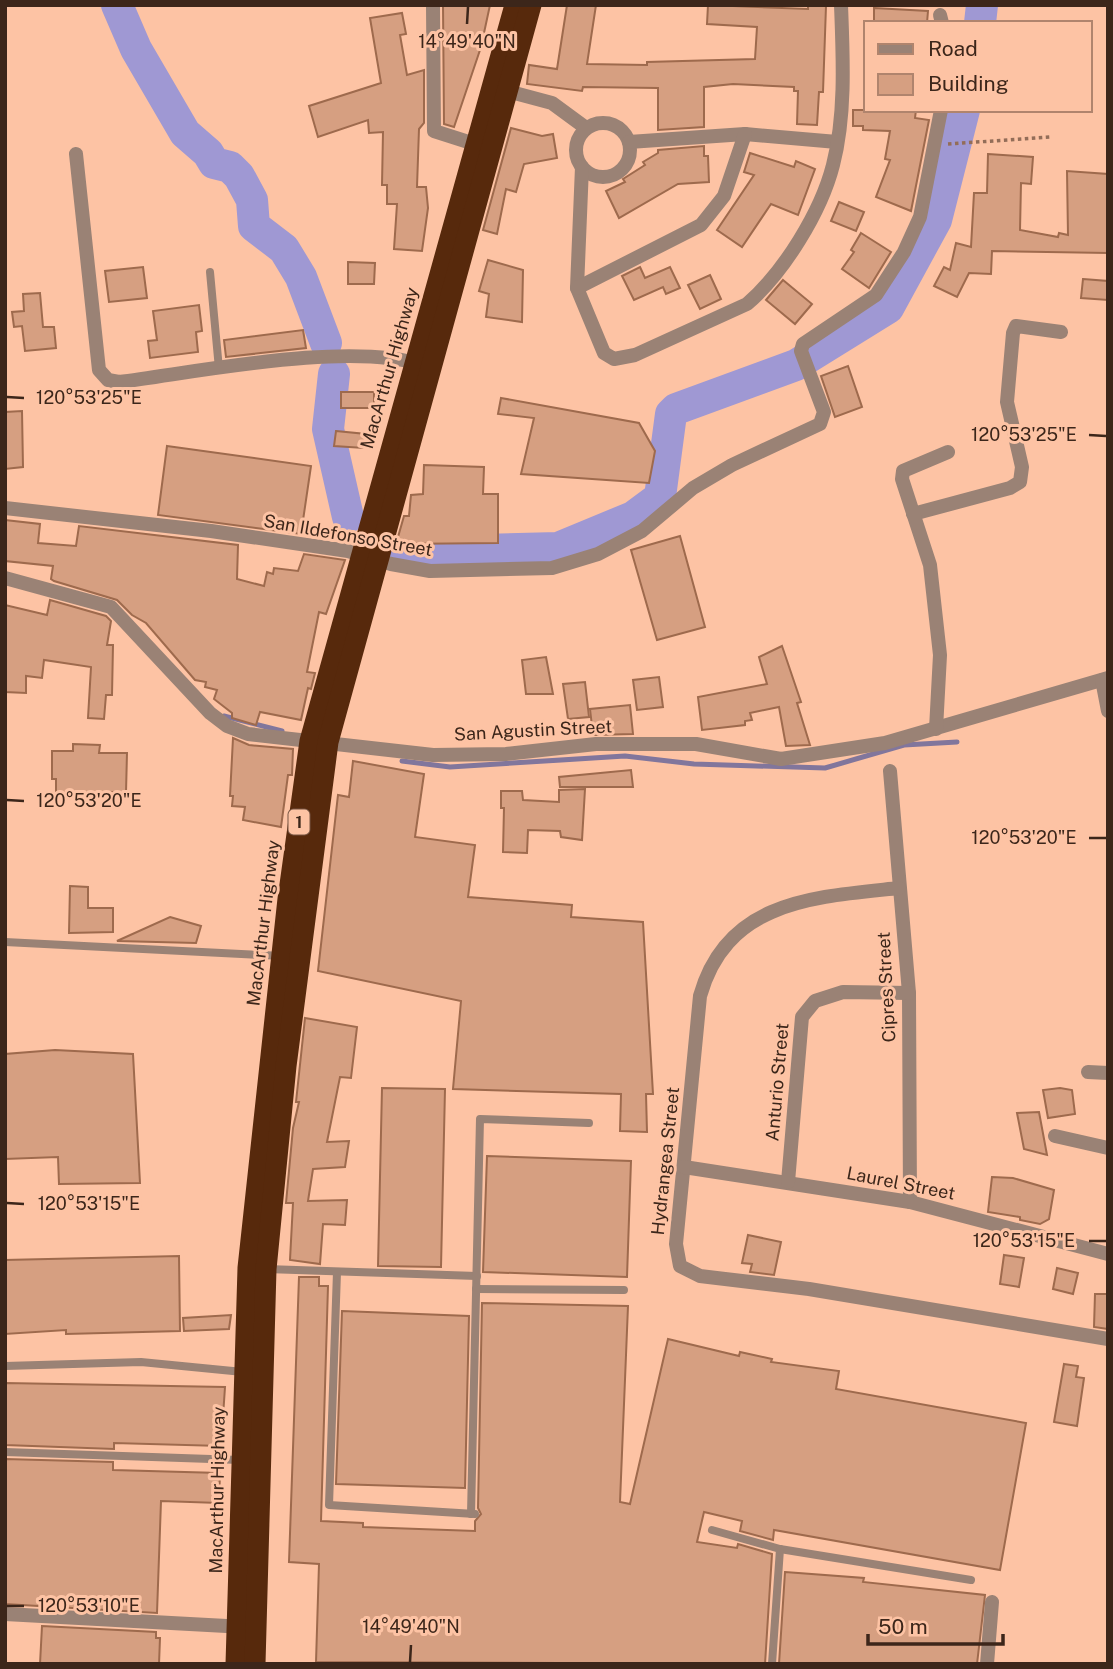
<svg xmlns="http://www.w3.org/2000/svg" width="1113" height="1669" font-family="'Public Sans',sans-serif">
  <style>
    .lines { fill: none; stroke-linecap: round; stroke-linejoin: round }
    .stream { stroke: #81769c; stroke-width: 5 }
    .river { stroke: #9f98d3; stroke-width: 32 }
    .building { fill: #d69f81; stroke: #9e6a4d; stroke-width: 2 }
    .path { stroke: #936d58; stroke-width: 3.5; stroke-dasharray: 3.5 3.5; stroke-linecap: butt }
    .lane { stroke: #9a8275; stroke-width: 8 }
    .street { stroke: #9a8275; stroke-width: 14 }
    .highway { stroke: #57290c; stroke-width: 21 }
    .ticks { fill: none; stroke: #3c261a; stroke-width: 2.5 }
    .labels { text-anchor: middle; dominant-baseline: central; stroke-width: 6; stroke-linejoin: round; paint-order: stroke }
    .shield { fill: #fdc3a4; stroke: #765543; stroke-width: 2 }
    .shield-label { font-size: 16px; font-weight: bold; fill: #3c261a }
    .street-label { font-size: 18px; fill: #3c261a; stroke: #fdc3a4 }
    .ticks-label { font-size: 18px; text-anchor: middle; fill: #3c261a; stroke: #fdc3a4; stroke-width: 6; stroke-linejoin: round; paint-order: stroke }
  </style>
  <rect width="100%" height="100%" fill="#fdc3a4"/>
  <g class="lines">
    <g class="stream">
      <polyline points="224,716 282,731"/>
      <polyline points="402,761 450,767 625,756 694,764 825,768 904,745 957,742"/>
    </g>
    <g class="river">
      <polyline points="117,5 136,49 185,133 208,153 214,163 230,167 239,176 252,200 254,226 284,249 301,277 326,343"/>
      <polyline points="980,23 982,5"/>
      <polyline points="334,374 328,429 348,517"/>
      <polyline points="402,552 558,548 633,517 660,497 671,414 676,409 796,365 888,308 936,220 964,110"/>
    </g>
  </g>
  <g class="building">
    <polygon points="443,5 490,5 481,47 454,127 444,124"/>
    <polygon points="567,5 596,5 587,64 647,65 647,62 755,59 757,27 707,24 708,5 808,9 808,5 826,6 823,92 819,92 817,125 797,124 798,91 794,91 794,87 733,84 704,87 704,127 658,130 658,88 583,87 582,91 527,84 529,65 557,69"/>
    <polygon points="874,8 928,11 927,23 874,23"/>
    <polygon points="402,13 406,34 400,35 407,75 424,70 424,123 419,129 417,187 426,187 428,208 422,251 394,249 397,204 387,204 387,185 382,185 383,132 369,133 368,120 318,137 309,106 381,83 370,18"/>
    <polygon points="853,110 916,110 915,118 929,120 911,211 876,197 890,160 885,159 890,131 863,130 863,126 853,126"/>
    <polygon points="511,128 542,136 553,134 557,158 524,164 516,192 506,189 497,234 483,230"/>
    <polygon points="704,146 704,156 708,156 709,182 678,184 619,218 606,191 625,182 623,179 645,165 643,162 658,153 658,150"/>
    <polygon points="750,153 794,167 796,161 815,169 798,215 771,204 742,247 717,230 754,175 744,172"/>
    <polygon points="988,154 1033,157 1031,184 1021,183 1020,230 1058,237 1059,233 1068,235 1067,171 1108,174 1108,253 992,251 991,274 969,273 957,297 934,286 944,267 950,270 956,243 971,247 974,193 987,193"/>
    <polygon points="839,202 864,212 856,231 831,221"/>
    <polygon points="861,233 891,252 869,288 842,269 854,252 851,250"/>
    <polygon points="488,260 523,270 522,322 486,317 489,294 479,291"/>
    <polygon points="348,262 375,263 374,284 348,284"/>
    <polygon points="143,267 147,298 109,302 105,271"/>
    <polygon points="640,267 645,278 670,267 680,288 666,294 663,287 634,300 622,276"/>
    <polygon points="710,275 721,299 700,309 688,285"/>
    <polygon points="1083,279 1108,281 1108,300 1081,298"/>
    <polygon points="783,280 812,304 795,324 766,300"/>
    <polygon points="40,293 43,327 54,327 56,348 25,351 22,326 14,327 12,312 24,311 23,294"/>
    <polygon points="199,305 202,331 196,332 198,352 150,358 148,341 157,340 153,311"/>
    <polygon points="303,330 306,348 226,357 224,340"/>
    <polygon points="848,366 862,407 835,417 821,376"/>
    <rect x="341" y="392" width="33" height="16"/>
    <polygon points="501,398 639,423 655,451 649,483 521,474 534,418 498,414"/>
    <polygon points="22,411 23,467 5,469 5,412"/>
    <polygon points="336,431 366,434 364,448 334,446"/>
    <polygon points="167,446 311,466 301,534 158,515"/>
    <polygon points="424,465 484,467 483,494 498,494 498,543 396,544 404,516 409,516 411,495 423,494"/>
    <polygon points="5,520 40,524 38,543 76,546 79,526 238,545 237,579 264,586 267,572 273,574 274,568 298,571 304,554 345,560 326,614 319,612 307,672 315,673 311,689 308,688 301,720 260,712 256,725 232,718 232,713 214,699 217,690 205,687 206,682 195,680 146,623 132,615 117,600 54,581 51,579 53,566 5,561"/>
    <polygon points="680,536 705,627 657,640 631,550"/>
    <polygon points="50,600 106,616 111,621 107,645 113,645 112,695 106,695 104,719 88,718 91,667 44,660 42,678 26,676 26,693 5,692 5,605 47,615"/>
    <polygon points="782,646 801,702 797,703 810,745 786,746 779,707 750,713 752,720 745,721 745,725 702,730 698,697 767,684 759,657"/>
    <polygon points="546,657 553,694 526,694 522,660"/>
    <polygon points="659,677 663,707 637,710 633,680"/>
    <polygon points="585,682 589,717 568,719 563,684"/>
    <polygon points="630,705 633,734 593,735 590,709"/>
    <polygon points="233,738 249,745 293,749 292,775 288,775 281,827 243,820 245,807 232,806 233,796 230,796"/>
    <polygon points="73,744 100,745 99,753 127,753 126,792 56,792 56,779 52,779 52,751 73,751"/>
    <polygon points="353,761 424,774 415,837 475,845 468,897 572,905 571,917 643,922 653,1094 646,1094 647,1132 620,1131 621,1094 453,1089 461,1001 318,971 338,795 349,797"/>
    <polygon points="631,770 633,787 560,787 559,777"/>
    <polygon points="585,789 582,840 561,837 560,831 528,830 527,853 503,852 504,808 501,808 501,791 522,791 523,800 559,802 559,790"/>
    <polygon points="70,886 88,887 88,908 113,908 113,932 69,933"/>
    <polygon points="170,917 201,926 196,943 117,941"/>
    <polygon points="305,1018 357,1027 351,1078 340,1077 327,1142 349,1141 345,1167 313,1169 308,1201 347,1200 345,1225 323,1224 320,1264 290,1260 293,1203 286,1203 293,1128 299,1102 296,1102"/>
    <polygon points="55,1050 133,1054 140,1183 59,1184 58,1157 5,1159 5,1054"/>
    <polygon points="382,1088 445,1089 441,1267 378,1266"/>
    <polygon points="1060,1088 1072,1090 1075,1114 1048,1118 1043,1090"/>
    <polygon points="1039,1112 1047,1155 1024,1149 1017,1113"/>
    <polygon points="487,1156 631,1161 627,1277 483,1272"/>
    <polygon points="992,1177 1013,1178 1054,1190 1049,1219 1040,1224 1020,1220 1020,1217 988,1212"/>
    <polygon points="748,1235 781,1242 774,1275 750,1272 752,1264 742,1263"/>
    <polygon points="1004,1255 1024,1258 1019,1287 1000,1284"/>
    <polygon points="179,1256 180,1331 66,1334 66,1330 5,1334 5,1260"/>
    <polygon points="1057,1268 1078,1273 1073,1294 1053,1289"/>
    <polygon points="299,1277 319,1277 319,1286 328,1286 321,1521 363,1523 363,1527 475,1531 475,1521 481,1514 478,1508 482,1303 628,1306 620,1502 630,1504 668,1339 739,1356 740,1352 772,1359 771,1362 839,1371 836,1389 1026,1423 1000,1570 774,1530 773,1540 740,1531 742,1521 704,1512 697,1542 737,1548 738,1544 772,1554 765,1664 316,1662 319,1564 289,1562"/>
    <polygon points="1095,1294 1108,1294 1108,1329 1094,1327"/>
    <polygon points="342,1311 469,1316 465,1488 336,1484"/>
    <polygon points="231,1315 229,1329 184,1331 183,1318"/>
    <polygon points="1064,1364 1078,1366 1076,1377 1084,1378 1077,1426 1054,1422"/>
    <polygon points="5,1383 225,1387 221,1446 114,1443 114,1449 5,1445"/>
    <polygon points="5,1459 113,1462 113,1470 220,1473 219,1503 161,1501 157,1613 5,1604"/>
    <polygon points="785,1572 864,1578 863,1582 985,1595 977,1664 779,1664"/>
    <polygon points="42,1626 156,1632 156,1638 160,1638 159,1664 40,1664"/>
  </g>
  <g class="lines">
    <polyline class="path" points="948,144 1051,137"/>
    <g class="lane">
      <polyline points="210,272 219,369"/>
      <polyline points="5,942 282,956"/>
      <polyline points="266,1269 477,1276"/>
      <polyline points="337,1272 329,1505 475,1514"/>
      <polyline points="476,1289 624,1290"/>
      <polyline points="5,1366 141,1362 243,1372"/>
      <polyline points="5,1452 240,1460"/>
      <polyline points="471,1514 480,1119 589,1123"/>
      <polyline points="712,1530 780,1549 971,1580"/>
      <polyline points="772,1664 780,1549"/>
    </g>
    <g class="street">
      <polyline points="433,6 434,131 484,147"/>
      <polyline points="940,15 942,23"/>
      <polyline points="500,89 552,103 586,128"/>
      <circle cx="603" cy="150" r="27"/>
      <polyline points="629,142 745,134 837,142"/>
      <path d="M 76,154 L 99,370 L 108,380 L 119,382 C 199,372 348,341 423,365"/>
      <path d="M 582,167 L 577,288 L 604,353 L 614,359 L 635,355 L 747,304 C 784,272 821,212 833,165 C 846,115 843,57 841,5"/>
      <polyline points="577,288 701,225 724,196 745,134"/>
      <polyline points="5,508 211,531 348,551 391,564 430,571 552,568 598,554 642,531 693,488 732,465 820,424 824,412 801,351 803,344 876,295 904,252 920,217 941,110"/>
      <polyline points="913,514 1010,488 1020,482 1022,467 1007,402 1013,333 1016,326 1061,332"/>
      <polyline points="5,578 111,607 210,713 227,726 248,734 433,755 506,754 596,744 696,744 781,759 885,743 1108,678"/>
      <polyline points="1102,680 1108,711"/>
      <polyline points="936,729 940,655 930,565 902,479 903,471 948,452"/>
      <polyline points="890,771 909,993 910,1202"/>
      <path d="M 899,888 C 815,897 727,900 700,996 L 676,1244 L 680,1266 L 700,1276 L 809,1289 L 1108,1339"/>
      <polyline points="1088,1072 1108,1073"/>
      <polyline points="1055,1136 1108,1148"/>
      <polyline points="684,1167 910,1202 1108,1254"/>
      <polyline points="788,1182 802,1017 815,1001 843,992 909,993"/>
      <polyline points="5,1614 245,1627"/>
      <polyline points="987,1664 992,1602"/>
    </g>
    <g class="highway">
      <polyline points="236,1664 248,1268 288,899 310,741 515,5"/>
      <polyline points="255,1664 266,1269 286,1066 328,742 531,5"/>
    </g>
  </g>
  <path class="ticks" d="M 467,24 L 468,7M 7,397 L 24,398M 1089,435 L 1106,436M 7,800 L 24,801M 1089,838 L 1106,838M 7,1203 L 24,1204M 1089,1241 L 1106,1241M 7,1606 L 24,1606M 410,1662 L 411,1645"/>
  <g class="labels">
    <rect class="shield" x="288.5" y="809.5" width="21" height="25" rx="5"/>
    <g class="shield-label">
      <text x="299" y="822">1</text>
    </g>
    <g class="street-label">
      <text transform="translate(389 368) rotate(-74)">MacArthur Highway</text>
      <text transform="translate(348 535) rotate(10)">San Ildefonso Street</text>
      <text transform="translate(533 730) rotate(-3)">San Agustin Street</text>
      <text transform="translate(263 923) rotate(-83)">MacArthur Highway</text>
      <text transform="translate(886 987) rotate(-93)">Cipres Street</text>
      <text transform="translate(777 1082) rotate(-85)">Anturio Street</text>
      <text transform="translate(665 1161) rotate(-84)">Hydrangea Street</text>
      <text transform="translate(901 1183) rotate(11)">Laurel Street</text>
      <text transform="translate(217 1490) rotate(-89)">MacArthur Highway</text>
    </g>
  </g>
  <g class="ticks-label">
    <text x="467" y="48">14°49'40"N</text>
    <text x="89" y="404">120°53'25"E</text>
    <text x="1024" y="441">120°53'25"E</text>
    <text x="89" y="807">120°53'20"E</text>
    <text x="1024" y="844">120°53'20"E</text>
    <text x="89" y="1210">120°53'15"E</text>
    <text x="1024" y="1247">120°53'15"E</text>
    <text x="89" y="1612">120°53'10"E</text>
    <text x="411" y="1633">14°49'40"N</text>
  </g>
  <rect width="1113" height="1669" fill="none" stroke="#3c261a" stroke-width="14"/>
  <rect x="864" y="21" width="228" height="91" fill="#fdc3a4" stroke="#b0846d" stroke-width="2"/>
  <rect x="878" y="44" width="35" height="10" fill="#9a8275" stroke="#b0846d" stroke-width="2"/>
  <text x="928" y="56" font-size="21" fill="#3c261a">Road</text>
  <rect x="878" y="74" width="35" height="21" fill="#d69f81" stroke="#b0846d" stroke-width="2"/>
  <text x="928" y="91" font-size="21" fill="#3c261a">Building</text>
  <path d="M868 1634v10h135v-10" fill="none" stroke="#3c261a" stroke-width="3.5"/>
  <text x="878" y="1634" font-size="21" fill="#3c261a" stroke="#fdc3a4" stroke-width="5" paint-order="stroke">50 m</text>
</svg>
